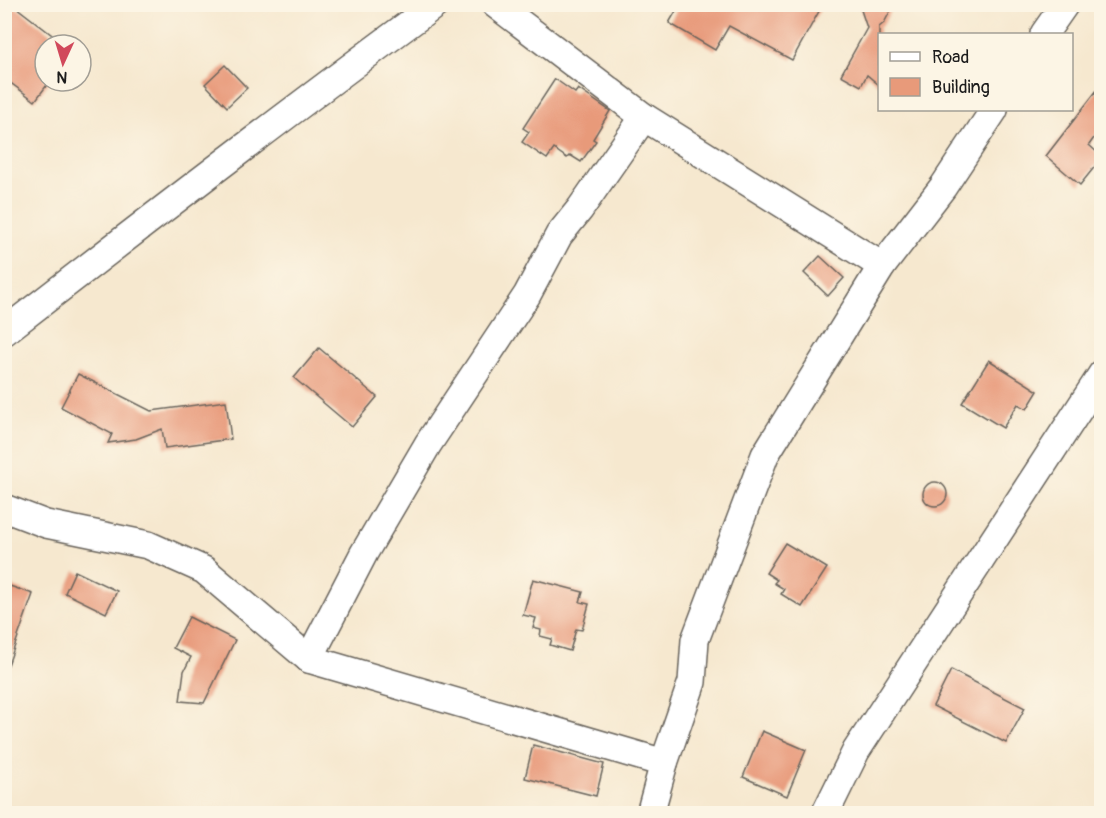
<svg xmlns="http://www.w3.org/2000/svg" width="1106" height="818" font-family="Pangolin,sans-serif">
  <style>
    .building { fill: #e89a7a }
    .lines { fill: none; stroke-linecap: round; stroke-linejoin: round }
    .minor-casing { stroke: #68635b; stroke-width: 30 }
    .minor { stroke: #fff; stroke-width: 27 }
  </style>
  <rect width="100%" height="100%" fill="#fcf5e5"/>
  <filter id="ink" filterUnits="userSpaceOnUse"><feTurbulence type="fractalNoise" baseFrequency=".0167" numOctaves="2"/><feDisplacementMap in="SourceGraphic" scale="12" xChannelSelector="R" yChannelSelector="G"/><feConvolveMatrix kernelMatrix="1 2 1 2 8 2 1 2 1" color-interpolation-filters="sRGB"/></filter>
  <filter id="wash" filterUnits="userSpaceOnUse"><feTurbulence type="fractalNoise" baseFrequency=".008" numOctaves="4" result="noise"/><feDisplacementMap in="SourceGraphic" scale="24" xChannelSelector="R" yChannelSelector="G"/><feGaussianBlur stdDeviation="1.35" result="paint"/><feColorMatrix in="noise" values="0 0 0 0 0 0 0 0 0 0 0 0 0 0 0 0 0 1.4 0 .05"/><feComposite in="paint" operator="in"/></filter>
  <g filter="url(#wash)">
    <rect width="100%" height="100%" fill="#f6e8cf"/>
    <g id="blocks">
      <g class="building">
        <polygon points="4,4 12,4 65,45 45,45 45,81 50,81 35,101 4,78"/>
        <polygon points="680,4 823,4 792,60 729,26 715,50 669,23"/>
        <polygon points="859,4 894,4 884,23 879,27 879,85 867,75 861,86 841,75 867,28"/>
        <polygon points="225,65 247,88 227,107 205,84"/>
        <polygon points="555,79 575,93 578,89 610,111 593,139 596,141 581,162 570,155 567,158 554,149 547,159 522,142 529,132 523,128"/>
        <polygon points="1101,85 1101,128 1089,145 1101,156 1101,159 1080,185 1046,156"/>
        <polygon points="820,256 844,278 828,296 804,273"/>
        <polygon points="319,348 377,397 352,427 294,378"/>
        <polygon points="989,360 1038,391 1027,409 1018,404 1003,428 962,403"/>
        <polygon points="78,374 151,411 226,401 231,439 165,448 162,429 136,439 108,443 112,434 61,407"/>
        <circle cx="935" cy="494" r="12"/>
        <polygon points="785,543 827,568 802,607 781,594 784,589 774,583 777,580 766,573"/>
        <polygon points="75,571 117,591 106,613 65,593"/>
        <polygon points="533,579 583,592 580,602 589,604 582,630 576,629 570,651 550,645 552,639 540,636 541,630 533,628 536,618 523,615"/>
        <polygon points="4,584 33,594 8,665 4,665"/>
        <polygon points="189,617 235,640 204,703 180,701 184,671 191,657 173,648"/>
        <polygon points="951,670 1025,708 1006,743 933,706"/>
        <polygon points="762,731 806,750 787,796 743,777"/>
        <polygon points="533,745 604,764 596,796 525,778"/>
      </g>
    </g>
  </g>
  <g filter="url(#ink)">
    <use href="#blocks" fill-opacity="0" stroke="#68635b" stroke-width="1.5"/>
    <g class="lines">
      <g class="minor-casing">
        <g id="minor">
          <polyline points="1044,34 1065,4"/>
          <polyline points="644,117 882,266"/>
          <path d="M 4,332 C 147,221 290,111 436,4"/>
          <polyline points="4,508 46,524 148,545 204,570 309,659 664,763"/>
          <polyline points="309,659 364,553 428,444 527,295 559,235 580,209 644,117 495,4"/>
          <polyline points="650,814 664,763 692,682 695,640 765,455 882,266 943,187 994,110"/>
          <polyline points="825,814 856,751 1102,374"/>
        </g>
      </g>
      <use href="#minor" class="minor"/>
    </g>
  </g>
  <rect width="1106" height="818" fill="none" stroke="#fcf5e5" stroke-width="24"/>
  <rect x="878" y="33" width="195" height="78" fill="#fcf5e5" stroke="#a29e95" stroke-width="1.5"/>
  <rect x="890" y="52" width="30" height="9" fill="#ffffff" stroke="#a29e95" stroke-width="1.5"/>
  <text x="932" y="63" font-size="18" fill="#1c1c1c">Road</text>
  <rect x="890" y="78" width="30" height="18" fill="#e89a7a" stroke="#a29e95" stroke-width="1.5"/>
  <text x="932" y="93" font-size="18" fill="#1c1c1c">Building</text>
  <g transform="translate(63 63) rotate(184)"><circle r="28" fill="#fcf5e5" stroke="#a29e95" stroke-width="1.5"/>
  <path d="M0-4.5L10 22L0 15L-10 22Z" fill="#d1495b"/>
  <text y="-9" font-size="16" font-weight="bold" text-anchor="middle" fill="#1c1c1c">N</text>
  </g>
</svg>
